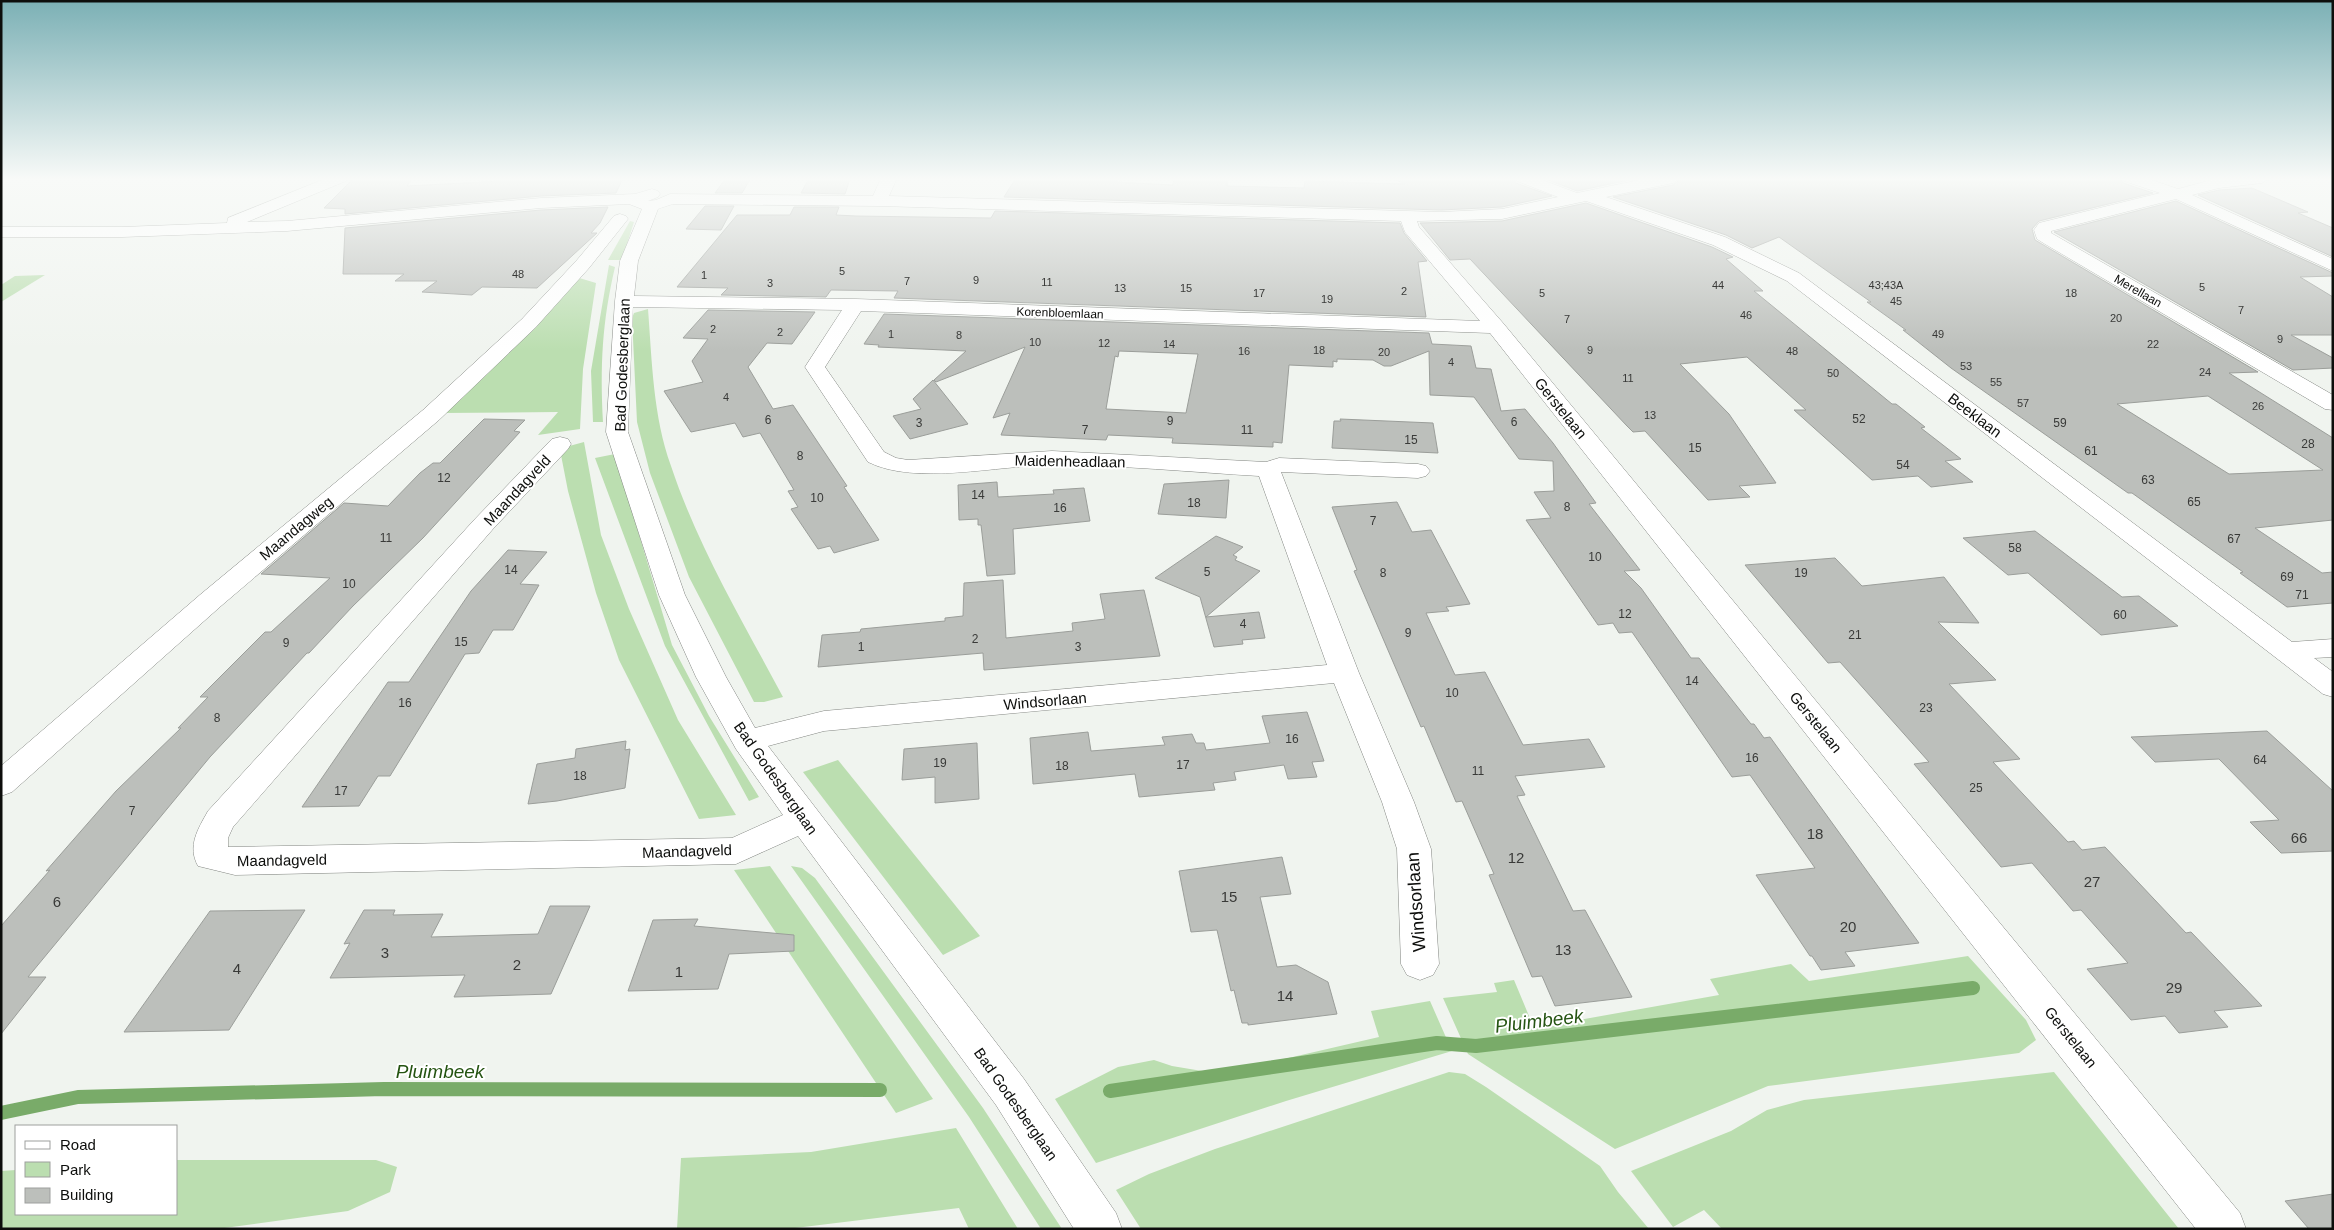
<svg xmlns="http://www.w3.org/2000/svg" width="2334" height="1230" font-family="Arial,sans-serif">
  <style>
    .green { fill: #bbdeb0 }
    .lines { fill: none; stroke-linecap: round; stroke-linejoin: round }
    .stream { stroke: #79ab69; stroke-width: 14 }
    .building { fill: #bcbfbb; stroke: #9b9e9a; fill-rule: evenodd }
    .minor-casing { stroke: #838682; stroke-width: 1 }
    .minor { fill: #fff; fill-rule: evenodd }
    .labels { text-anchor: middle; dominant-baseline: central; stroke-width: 4; stroke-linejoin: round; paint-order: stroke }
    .far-number-label { font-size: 11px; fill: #393a38 }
    .far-street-label { font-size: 12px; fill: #0d0e0c; stroke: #fff }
    .number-label { font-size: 12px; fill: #393a38 }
    .street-label { font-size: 15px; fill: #0d0e0c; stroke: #fff }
    .near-number-label { font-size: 15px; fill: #393a38 }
    .near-street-label { font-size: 18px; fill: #0d0e0c; stroke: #fff }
    .near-water-label { font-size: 19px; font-style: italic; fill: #255412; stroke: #fff }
  </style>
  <rect width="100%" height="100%" fill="#f0f4ef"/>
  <g class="green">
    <polygon points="630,221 634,222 622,260 608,260"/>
    <path d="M 609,265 L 615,267 C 602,322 600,366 603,422 L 593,422 L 591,371 Z"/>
    <polygon points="45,275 1,302 1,285 15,276"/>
    <polygon points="576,277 596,283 583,369 580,429 538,435 558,412 441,413"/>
    <path d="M 648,309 C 652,361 653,416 671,466 C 698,547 743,622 783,697 L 764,702 L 754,702 L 689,577 L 650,473 L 637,422 L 632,318 L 634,313 Z"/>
    <polygon points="584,442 601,535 629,609 678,720 736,815 699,819 619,660 596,593 568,491 561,455 562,448"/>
    <polygon points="615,454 672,645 709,716 759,797 749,801 665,646 595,458"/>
    <polygon points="838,760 980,936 943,955 803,772"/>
    <polygon points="770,866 933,1099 896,1113 734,870"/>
    <polygon points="791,866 802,868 815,878 983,1108 1062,1229 1041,1229 969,1117"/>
    <polygon points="1968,956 2026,1020 2036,1040 2019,1053 1768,1086 1615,1149 1468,1054 1443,998 1497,992 1494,983 1514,980 1534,1028 1719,995 1710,979 1791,964 1809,981"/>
    <polygon points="1430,1001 1452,1051 1286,1101 1096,1163 1055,1099 1118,1067 1154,1060 1172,1066 1220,1074 1379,1037 1371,1011"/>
    <polygon points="1449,1072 1465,1074 1486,1087 1600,1166 1618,1192 1649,1229 1141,1229 1116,1190 1149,1174 1215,1149"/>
    <polygon points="2054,1072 2179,1229 1722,1229 1704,1210 1673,1227 1631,1171 1731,1131 1767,1110 1804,1100"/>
    <polygon points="956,1128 1018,1229 969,1229 959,1208 787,1229 677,1229 681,1158 811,1152"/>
    <polygon points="176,1160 376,1160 397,1167 390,1192 348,1211 217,1229 1,1229 1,1171 16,1170 16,1214 176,1214"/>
  </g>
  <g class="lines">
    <g class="stream">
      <polyline points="1110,1091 1437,1043 1476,1046 1973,988"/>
      <polyline points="1,1113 78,1097 384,1089 880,1090"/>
    </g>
  </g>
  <g class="building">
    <polygon points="354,178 413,178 407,186 558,178 623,178 616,193 541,196 345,214 345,209 324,208"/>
    <polygon points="726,178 751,178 742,193 715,193"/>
    <polygon points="1087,178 1117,178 1116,182 1173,185 1174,178 1225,178 1228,180 1227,186 1304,188 1305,181 1405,184 1392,178 1513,178 1516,183 1552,196 1502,207 1441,210 1004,197 1014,181 1086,181"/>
    <polygon points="1543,178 1638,178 1577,191"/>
    <path d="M 1682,178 L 2120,178 L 2123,183 L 2153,193 L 2039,221 L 2032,229 L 2035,240 L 2258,372 L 2229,373 L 2333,438 L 2333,520 L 2255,528 L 2322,573 L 2333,572 L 2333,603 L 2287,607 L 2240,573 L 2243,572 L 2132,493 L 2128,493 L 1951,368 L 1903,330 L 1906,330 L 1867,302 L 1871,302 L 1779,237 L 1752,248 L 1726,235 L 1613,197 L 1673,185 ZM 2208,396 L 2323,470 L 2229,474 L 2117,404 Z"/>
    <polygon points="850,179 845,194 801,193 808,180"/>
    <polygon points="2252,188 2308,212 2298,213 2333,228 2333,257 2198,195 2219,190"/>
    <polygon points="2176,201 2333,273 2333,276 2300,277 2333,297 2333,335 2291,335 2333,358 2333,368 2293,370 2054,232"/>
    <polygon points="1586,203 1712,247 1733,257 1726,259 1763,291 1754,291 1892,404 1896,404 1925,427 1921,428 1961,459 1945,461 1973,482 1931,487 1918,476 1872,480 1794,410 1806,410 1747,357 1680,364 1729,414 1776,483 1739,486 1750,497 1708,500 1645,431 1633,432 1627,426 1470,259 1450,260 1420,223 1502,221"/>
    <polygon points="705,206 734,206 721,230 686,229"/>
    <polygon points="608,207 600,223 591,233 597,233 537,288 482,287 472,295 422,292 437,281 395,281 404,274 343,274 345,228 541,210"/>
    <polygon points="794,207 839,207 836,215 856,216 991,218 995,211 1400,223 1404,233 1427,261 1418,262 1426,317 894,298 898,291 831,290 826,297 721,295 728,288 677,287 737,215 790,215"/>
    <polygon points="708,310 815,312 792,344 767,343 748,367 773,409 793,405 847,486 844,487 879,540 834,553 830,546 818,549 791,509 798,507 788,491 794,490 760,433 743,437 735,423 691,432 664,391 703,382 692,361 708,339 683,338"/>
    <path d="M 884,314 L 1429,333 L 1432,344 L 1471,346 L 1476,368 L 1491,369 L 1501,411 L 1525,409 L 1553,443 L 1596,503 L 1589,504 L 1640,570 L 1624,571 L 1641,588 L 1691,658 L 1699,658 L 1751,724 L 1754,724 L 1764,738 L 1770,737 L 1919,943 L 1845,952 L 1855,966 L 1821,970 L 1812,956 L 1810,956 L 1756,875 L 1815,868 L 1750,775 L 1732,777 L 1632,632 L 1619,633 L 1613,623 L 1598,625 L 1526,520 L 1551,518 L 1534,492 L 1554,491 L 1553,461 L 1519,459 L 1474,397 L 1430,395 L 1429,351 L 1391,366 L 1384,366 L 1373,360 L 1337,359 L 1337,362 L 1333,361 L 1333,367 L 1289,365 L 1282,443 L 1273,442 L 1273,447 L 1172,443 L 1173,438 L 1108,435 L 1106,440 L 1001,435 L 1010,413 L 993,418 L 1025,347 L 936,382 L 934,380 L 966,351 L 878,347 L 879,345 L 864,344 ZM 1119,351 L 1198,354 L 1186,413 L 1106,409 L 1115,356 L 1118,357 Z"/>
    <polygon points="933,380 968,424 910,439 893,416 921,409 913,399"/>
    <polygon points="484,419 525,420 514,431 520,432 423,538 353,606 309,653 307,653 210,757 28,977 46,977 1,1034 1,926 50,870 46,871 116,791 181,728 178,728 208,697 200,697 265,632 271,632 330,578 261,574 344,503 388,506 420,473 433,463 440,463"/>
    <polygon points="1340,419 1433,423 1438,453 1332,448 1334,421 1341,421"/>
    <polygon points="1229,480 1226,518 1158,514 1164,484"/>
    <polygon points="997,482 998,497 1054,494 1053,490 1084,488 1090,521 1013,529 1015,574 987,576 981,525 978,525 978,519 959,520 958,485"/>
    <polygon points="1397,502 1412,532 1431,530 1470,604 1446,607 1449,611 1426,613 1455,675 1485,672 1523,745 1589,739 1605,767 1515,776 1525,795 1517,796 1573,911 1585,910 1632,997 1555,1006 1542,976 1532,977 1489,875 1494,874 1462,801 1456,802 1424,726 1421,727 1354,571 1357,570 1332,507"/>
    <polygon points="2035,531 2122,597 2139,596 2178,626 2101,635 2028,573 2008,575 1963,538"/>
    <polygon points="1216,536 1243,547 1233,555 1237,557 1235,560 1260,571 1206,617 1259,612 1265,638 1242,640 1243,644 1214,647 1200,597 1155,578"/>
    <polygon points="508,550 547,552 520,584 539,585 513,630 493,630 479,653 465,654 390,776 378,776 359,806 302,807 388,682 409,682 471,591"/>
    <polygon points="1835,558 1862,586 1944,577 1979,623 1938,622 1996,680 1949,684 2020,759 1993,762 2068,842 2074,841 2082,850 2105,847 2186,933 2191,932 2262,1006 2214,1011 2228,1027 2179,1033 2165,1016 2131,1020 2087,969 2128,963 2081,910 2073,911 2032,863 2001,867 1914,764 1929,762 1840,662 1828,663 1745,565"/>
    <polygon points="1003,580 1006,638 1073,631 1072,623 1105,619 1100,594 1144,590 1160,656 984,670 983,653 818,667 822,635 860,632 861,629 945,621 945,618 963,616 964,583"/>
    <polygon points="1307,712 1324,761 1312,762 1317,777 1288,779 1284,765 1234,772 1236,780 1213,783 1215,790 1139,797 1135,774 1033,784 1030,738 1088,732 1091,751 1165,745 1162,737 1192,734 1196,743 1204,743 1206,750 1270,743 1262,716"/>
    <polygon points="2267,731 2333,791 2333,851 2281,853 2250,822 2279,820 2219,759 2155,762 2131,737"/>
    <polygon points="626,741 625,750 630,749 625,788 557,801 528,804 537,764 575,758 576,749"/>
    <polygon points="977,743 979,799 935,803 935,777 902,780 904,749"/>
    <polygon points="1282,857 1291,894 1260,897 1277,967 1296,965 1328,982 1337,1014 1248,1025 1248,1023 1242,1023 1234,990 1231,991 1217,930 1191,932 1179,871"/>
    <polygon points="550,906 590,906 551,994 454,997 465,975 330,978 350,943 344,944 364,910 395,910 393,915 443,914 431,937 538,934"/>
    <polygon points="305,910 229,1030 124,1032 210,911"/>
    <polygon points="698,919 694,926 794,935 794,951 729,954 718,989 628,991 653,920"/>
    <polygon points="2333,1194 2333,1229 2309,1229 2285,1201"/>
  </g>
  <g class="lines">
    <g class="minor-casing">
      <g id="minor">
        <path d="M 327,178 L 348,178 L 346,181 L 247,222 L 287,221 L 541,198 L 635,194 L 652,189 L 658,191 L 660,194 L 658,197 L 648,201 L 656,200 L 670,194 L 873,196 L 881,178 L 897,178 L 889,196 L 1441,212 L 1502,209 L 1558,197 L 1517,181 L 1515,178 L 1537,178 L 1577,193 L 1649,178 L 1680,178 L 1673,183 L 1606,197 L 1725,237 L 1799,273 L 2292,642 L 2333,639 L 2333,657 L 2314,658 L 2333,672 L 2333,697 L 2323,694 L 1787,281 L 1713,245 L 1586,201 L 1502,219 L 1417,221 L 1419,227 L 1503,323 L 2240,1213 L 2246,1229 L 2196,1229 L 1490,333 L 861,311 L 825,367 L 884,452 L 896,458 L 908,460 L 1052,451 L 1266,462 L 1279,458 L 1418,464 L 1426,466 L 1430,471 L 1426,476 L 1418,478 L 1281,472 L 1359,673 L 1414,802 L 1431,849 L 1439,964 L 1433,975 L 1420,980 L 1407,975 L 1401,964 L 1397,849 L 1382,802 L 1334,683 L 824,731 L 768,746 L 1024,1079 L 1116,1213 L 1122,1229 L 1074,1229 L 996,1105 L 798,836 L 736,864 L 235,875 L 198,866 C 187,846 198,829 208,811 L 475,519 L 552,439 L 560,437 L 568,439 L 571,444 L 568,449 L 493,529 L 233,827 L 228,838 L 228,847 L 732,838 L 783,815 L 736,749 L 696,677 L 659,595 L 606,432 L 615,301 L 620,261 L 642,209 L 629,204 L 541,208 L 287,231 L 122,237 L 1,237 L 1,227 L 122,227 L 227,223 L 228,218 ZM 673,204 L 879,206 L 1401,221 L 1405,232 L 1480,321 L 856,299 L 634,296 L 638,261 L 658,209 ZM 633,307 L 842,310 L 805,367 L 868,462 C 916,486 998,465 1053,465 C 1121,465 1190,472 1259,476 L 1327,665 L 824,711 L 755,728 L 726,677 L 685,595 L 628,432 Z"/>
        <polygon points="2122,178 2146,178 2178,189 2219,178 2269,178 2262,183 2219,188 2192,195 2333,259 2333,271 2176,199 2051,231 2051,233 2333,395 2333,410 2325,409 2045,244 2037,239 2034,230 2039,223 2160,193 2124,181"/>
        <polygon points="620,214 626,216 628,219 589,268 536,327 439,420 221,606 12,792 1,796 1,766 201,594 423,410 522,319 577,260 614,216"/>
      </g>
    </g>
    <use href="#minor" class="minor"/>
  </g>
  <linearGradient id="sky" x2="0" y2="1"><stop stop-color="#7bb0b5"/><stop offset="0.51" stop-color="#f8faf8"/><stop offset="1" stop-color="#f8faf8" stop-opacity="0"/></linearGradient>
  <rect width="2334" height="351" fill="url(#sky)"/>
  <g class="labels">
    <g class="far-number-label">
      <text x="842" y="271">5</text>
      <text x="518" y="274">48</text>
      <text x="704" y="275">1</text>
      <text x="976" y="280">9</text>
      <text x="907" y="281">7</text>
      <text x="1047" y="282">11</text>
      <text x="770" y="283">3</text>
      <text x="1718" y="285">44</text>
      <text x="1886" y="285">43;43A</text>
      <text x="2202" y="287">5</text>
      <text x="1120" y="288">13</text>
      <text x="1186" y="288">15</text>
      <text x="1404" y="291">2</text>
      <text x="1259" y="293">17</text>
      <text x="1542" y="293">5</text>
      <text x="2071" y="293">18</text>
      <text x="1327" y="299">19</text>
      <text x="1896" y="301">45</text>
      <text x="2241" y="310">7</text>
      <text x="1746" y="315">46</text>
      <text x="2116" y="318">20</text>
      <text x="1567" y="319">7</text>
      <text x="713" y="329">2</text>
      <text x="780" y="332">2</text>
      <text x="891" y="334">1</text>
      <text x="1938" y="334">49</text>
      <text x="959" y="335">8</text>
      <text x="2280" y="339">9</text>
      <text x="1035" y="342">10</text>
      <text x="1104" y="343">12</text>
      <text x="1169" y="344">14</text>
      <text x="2153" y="344">22</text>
      <text x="1319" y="350">18</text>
      <text x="1590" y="350">9</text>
      <text x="1244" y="351">16</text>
      <text x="1792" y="351">48</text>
      <text x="1384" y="352">20</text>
      <text x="1451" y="362">4</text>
      <text x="1966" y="366">53</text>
      <text x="2205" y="372">24</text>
      <text x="1833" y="373">50</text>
      <text x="1628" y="378">11</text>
      <text x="1996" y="382">55</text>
      <text x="726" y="397">4</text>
      <text x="2023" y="403">57</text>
      <text x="2258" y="406">26</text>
      <text x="1650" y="415">13</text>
    </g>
    <g class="far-street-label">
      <text transform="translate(2138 291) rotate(30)">Merellaan</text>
      <text transform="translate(1060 313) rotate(2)">Korenbloemlaan</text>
    </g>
    <g class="number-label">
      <text x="1859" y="419">52</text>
      <text x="768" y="420">6</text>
      <text x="1170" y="421">9</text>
      <text x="1514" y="422">6</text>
      <text x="919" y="423">3</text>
      <text x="2060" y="423">59</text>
      <text x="1085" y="430">7</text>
      <text x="1247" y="430">11</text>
      <text x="1411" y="440">15</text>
      <text x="2308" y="444">28</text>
      <text x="1695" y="448">15</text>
      <text x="2091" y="451">61</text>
      <text x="800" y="456">8</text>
      <text x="1903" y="465">54</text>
      <text x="444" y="478">12</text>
      <text x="2148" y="480">63</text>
      <text x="978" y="495">14</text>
      <text x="817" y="498">10</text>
      <text x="2194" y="502">65</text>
      <text x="1194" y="503">18</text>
      <text x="1567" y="507">8</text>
      <text x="1060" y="508">16</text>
      <text x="1373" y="521">7</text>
      <text x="386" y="538">11</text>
      <text x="2234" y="539">67</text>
      <text x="2015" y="548">58</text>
      <text x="1595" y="557">10</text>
      <text x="511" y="570">14</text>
      <text x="1207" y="572">5</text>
      <text x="1383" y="573">8</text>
      <text x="1801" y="573">19</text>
      <text x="2287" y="577">69</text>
      <text x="349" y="584">10</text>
      <text x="2302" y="595">71</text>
      <text x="1625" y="614">12</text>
      <text x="2120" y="615">60</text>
      <text x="1243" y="624">4</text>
      <text x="1408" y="633">9</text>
      <text x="1855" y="635">21</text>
      <text x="975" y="639">2</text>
      <text x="461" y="642">15</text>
      <text x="286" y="643">9</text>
      <text x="861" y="647">1</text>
      <text x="1078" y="647">3</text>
      <text x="1692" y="681">14</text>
      <text x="1452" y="693">10</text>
      <text x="405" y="703">16</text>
      <text x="1926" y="708">23</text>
      <text x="217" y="718">8</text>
      <text x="1292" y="739">16</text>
      <text x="1752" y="758">16</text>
      <text x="2260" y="760">64</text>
      <text x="940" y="763">19</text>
      <text x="1183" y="765">17</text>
      <text x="1062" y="766">18</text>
      <text x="1478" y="771">11</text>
      <text x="580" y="776">18</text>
      <text x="1976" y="788">25</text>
      <text x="341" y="791">17</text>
      <text x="132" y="811">7</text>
    </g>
    <g class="street-label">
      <text transform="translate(622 365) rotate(-88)">Bad Godesberglaan</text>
      <text transform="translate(1561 408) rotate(51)">Gerstelaan</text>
      <text transform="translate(1975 415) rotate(37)">Beeklaan</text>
      <text transform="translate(1070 461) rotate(1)">Maidenheadlaan</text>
      <text transform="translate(517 490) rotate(-47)">Maandagveld</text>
      <text transform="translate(296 528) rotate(-40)">Maandagweg</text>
      <text transform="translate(1045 701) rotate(-5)">Windsorlaan</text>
      <text transform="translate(1816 722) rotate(51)">Gerstelaan</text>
      <text transform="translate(776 778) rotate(55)">Bad Godesberglaan</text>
      <text transform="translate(687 851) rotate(-2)">Maandagveld</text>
      <text transform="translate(282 860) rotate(-1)">Maandagveld</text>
      <text transform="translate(2071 1037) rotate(51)">Gerstelaan</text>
      <text transform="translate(1016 1104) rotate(55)">Bad Godesberglaan</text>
    </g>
    <g class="near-number-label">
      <text x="1815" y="833">18</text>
      <text x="2299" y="837">66</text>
      <text x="1516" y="857">12</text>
      <text x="2092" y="881">27</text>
      <text x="1229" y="896">15</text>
      <text x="57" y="901">6</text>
      <text x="1848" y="926">20</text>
      <text x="1563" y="949">13</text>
      <text x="385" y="952">3</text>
      <text x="517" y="964">2</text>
      <text x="237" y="968">4</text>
      <text x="679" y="971">1</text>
      <text x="2174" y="987">29</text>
      <text x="1285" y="995">14</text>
    </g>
    <g class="near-street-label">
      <text transform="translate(1416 902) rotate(-94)">Windsorlaan</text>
    </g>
    <g class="near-water-label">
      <text transform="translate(1539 1021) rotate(-7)">Pluimbeek</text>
      <text x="440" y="1071">Pluimbeek</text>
    </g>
  </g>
  <rect width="2334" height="1230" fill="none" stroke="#0d0e0c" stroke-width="5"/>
  <rect x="15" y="1125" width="162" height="90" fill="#ffffff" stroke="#9e9f9e"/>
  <rect x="25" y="1141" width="25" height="8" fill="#ffffff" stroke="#9e9f9e"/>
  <text x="60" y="1150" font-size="15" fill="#0d0e0c">Road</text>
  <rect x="25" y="1162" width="25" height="15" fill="#bbdeb0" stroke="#9e9f9e"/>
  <text x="60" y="1175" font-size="15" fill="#0d0e0c">Park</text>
  <rect x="25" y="1188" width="25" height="15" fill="#bcbfbb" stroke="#9e9f9e"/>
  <text x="60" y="1200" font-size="15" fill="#0d0e0c">Building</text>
</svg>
